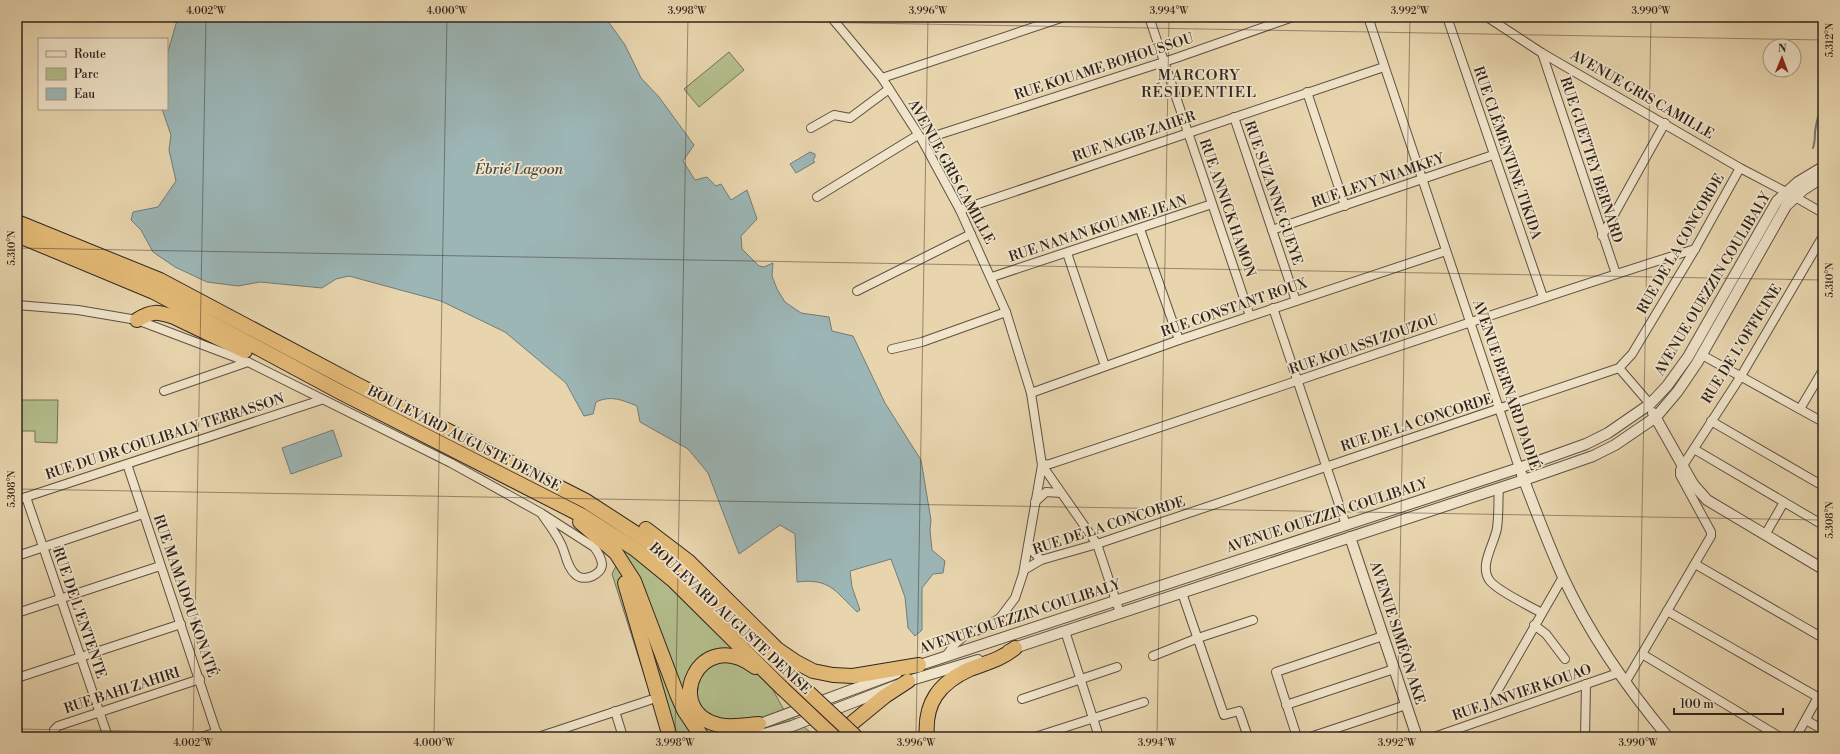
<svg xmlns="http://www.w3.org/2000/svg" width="1840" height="754" font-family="'Libre Bodoni',serif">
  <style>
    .green { fill: #b3be8c; stroke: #727255 }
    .water { fill: #9cb6b6; stroke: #717c79 }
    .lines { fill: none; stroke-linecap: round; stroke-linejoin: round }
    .stream { stroke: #717c79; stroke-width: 2 }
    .minor-casing { stroke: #5e5142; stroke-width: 10 }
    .tertiary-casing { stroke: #5e5142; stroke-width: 12 }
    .trunk-casing { stroke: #30251e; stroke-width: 16 }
    .minor { stroke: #f0e4ca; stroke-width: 8 }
    .tertiary { stroke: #f0e4ca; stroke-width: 10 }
    .trunk { stroke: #e4ba77; stroke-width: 14 }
    .trunk-bridge-casing { stroke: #30251e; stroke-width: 16; stroke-linecap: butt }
    .trunk-bridge { stroke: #e4ba77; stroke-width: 14 }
    .ticks { fill: none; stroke: #30251e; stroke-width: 1; stroke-opacity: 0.45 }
    .labels { text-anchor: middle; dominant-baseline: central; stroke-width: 3.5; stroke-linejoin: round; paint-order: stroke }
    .street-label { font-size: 14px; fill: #30251e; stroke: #f0e4ca }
    .neighbourhood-label { font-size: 15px; letter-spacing: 1px; fill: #30251e; stroke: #f0e4ca }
    .water-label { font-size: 15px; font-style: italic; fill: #4b4944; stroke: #f0e4ca }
    .neatline { fill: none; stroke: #30251e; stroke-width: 1.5 }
    .ticks-label { font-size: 10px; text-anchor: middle; fill: #30251e }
  </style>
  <rect width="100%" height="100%" fill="#e8d5ae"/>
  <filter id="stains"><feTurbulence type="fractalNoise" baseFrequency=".005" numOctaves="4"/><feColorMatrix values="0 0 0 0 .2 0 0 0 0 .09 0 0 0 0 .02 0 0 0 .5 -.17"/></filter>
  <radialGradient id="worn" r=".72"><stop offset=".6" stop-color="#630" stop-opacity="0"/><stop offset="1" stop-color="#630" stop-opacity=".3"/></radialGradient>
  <g class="green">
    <polygon points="729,52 744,70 699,107 684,89"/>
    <polygon points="17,400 58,400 57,443 35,442 35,431 17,431"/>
    <polygon points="624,549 669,586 715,630 773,690 784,710 816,737 664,737 612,574"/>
  </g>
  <g class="water">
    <path d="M 178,17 L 605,17 L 625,45 L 641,78 L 659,97 L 694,145 L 683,161 L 695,180 L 707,177 L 716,186 L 721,184 L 731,200 L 747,190 L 757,219 L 741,236 L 742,249 L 759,266 L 764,267 L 773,263 L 772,276 L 777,289 L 785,302 L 801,313 L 829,317 L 832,331 L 853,336 L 885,403 L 921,460 L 931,520 L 930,530 L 932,550 L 945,561 L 943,573 L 933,574 L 922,588 L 922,630 L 915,636 L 908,628 L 905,597 L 891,559 L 850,571 L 852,587 L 860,610 L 857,612 C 835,591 830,578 797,582 L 795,534 L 780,525 L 739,554 L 708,473 L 688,449 L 640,422 L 637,406 C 622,400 611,395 596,402 L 593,414 L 584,416 L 566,383 L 505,332 L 441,301 L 349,276 L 336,279 L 322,288 L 260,282 L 238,286 L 207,282 L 175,267 L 153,252 L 141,230 L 131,220 L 133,212 L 158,207 L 176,181 L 169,150 L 171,135 L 162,109 L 167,109 L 167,55 Z"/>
    <polygon points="810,152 815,154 815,157 813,160 815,162 796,173 790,164"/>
    <polygon points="333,430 342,456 291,474 282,448"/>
  </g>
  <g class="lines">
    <path class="stream" d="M 1813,148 C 1815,142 1815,139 1815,132 C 1816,124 1820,110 1823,103"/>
    <g class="minor-casing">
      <g id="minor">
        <polyline points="831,17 882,78 922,140 960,210 1006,312 1031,393 1042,465 1023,574 1015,598 1000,618 984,628 965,635 955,644 946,656"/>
        <polyline points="1149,17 1250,316"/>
        <polyline points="1368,17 1519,468"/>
        <polyline points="1447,17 1543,297"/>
        <polyline points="1487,17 1542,53 1740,168 1786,192"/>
        <polyline points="1542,53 1616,274"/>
        <polyline points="882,78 1064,17"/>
        <polyline points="1307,92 1345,206"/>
        <polyline points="1234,117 1296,301"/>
        <polyline points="811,128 834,115 850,118 889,89"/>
        <polyline points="922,140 1176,58 1293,17"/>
        <polyline points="817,197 918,135"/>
        <polyline points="1795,197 1823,213"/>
        <polyline points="960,210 1384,67"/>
        <polyline points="1140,229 1179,340"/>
        <polyline points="1272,230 1493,155"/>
        <polyline points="1602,236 1665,123"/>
        <polyline points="1067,253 1105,366"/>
        <polyline points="992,277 1212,204"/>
        <polyline points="857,291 971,234"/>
        <path d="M 17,305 L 78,310 L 137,320 L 248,362 L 451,463 L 541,513 L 594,547 C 598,552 601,557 602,564 C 602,575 584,582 576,575 C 566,567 566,552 560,542 C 555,532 547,522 541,513"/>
        <polyline points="1273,308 1346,525"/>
        <polyline points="892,349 922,342 1006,312"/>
        <polyline points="1702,355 1823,422"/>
        <polyline points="1619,368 1650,404"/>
        <polyline points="164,391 248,362"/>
        <polyline points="1031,393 1179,340 1446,251"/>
        <polyline points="1800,409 1823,370"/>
        <polyline points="1711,421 1823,486"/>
        <polyline points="1694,449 1823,525"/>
        <polyline points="127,464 218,737"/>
        <path d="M 1042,465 L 1050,464 C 1265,393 1478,317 1695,249"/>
        <polyline points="1042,465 1097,544 1120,613"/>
        <path d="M 1499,488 C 1498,501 1499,514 1497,528 C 1495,543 1478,566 1490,581 C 1498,591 1529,606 1542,613"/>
        <polyline points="26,497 108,737"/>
        <polyline points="17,500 321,400"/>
        <polyline points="1035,502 1046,492 1061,493"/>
        <polyline points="1765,535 1784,502"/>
        <polyline points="1028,546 1041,560"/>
        <polyline points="17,556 143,514"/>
        <polyline points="1695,564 1823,638"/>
        <polyline points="1024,570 1041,560 1097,544 1619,368 1632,354 1695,249 1740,168"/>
        <polyline points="1182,593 1224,715 1239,711 1248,737"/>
        <polyline points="1667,611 1823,700"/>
        <polyline points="17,613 160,566"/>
        <polyline points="1534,625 1546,634 1565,659"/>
        <polyline points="1065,631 1099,737"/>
        <polyline points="1642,654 1780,737"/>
        <polyline points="1153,656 1198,638 1253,620"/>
        <polyline points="17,678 181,624"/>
        <polyline points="1625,683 1711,536 1711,532 1680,475 1680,470 1741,376 1823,236"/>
        <polyline points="1495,695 1563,577"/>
        <polyline points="1022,699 1117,667"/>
        <polyline points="1286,705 1394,669"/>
        <polyline points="615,711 623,737"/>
        <polyline points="1806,720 1823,730"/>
        <polyline points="54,730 58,726 200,679"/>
        <polyline points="201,737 217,732"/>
        <polyline points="538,737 650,700"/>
        <polyline points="1035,737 1144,702"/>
        <polyline points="1297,737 1276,672 1383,636"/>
        <polyline points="1310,737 1406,705"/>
        <polyline points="1434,737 1618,673"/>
        <polyline points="1585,737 1586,684"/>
        <polyline points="1796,737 1818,697"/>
      </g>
    </g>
    <g class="tertiary-casing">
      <g id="tertiary">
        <polyline points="1653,413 1693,484 1707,500 1823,569"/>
        <path d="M 1522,475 C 1535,509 1548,544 1563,577 C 1590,635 1627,688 1668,737"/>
        <polyline points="1350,537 1417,737"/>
        <polyline points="1008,650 1524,480 1593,456 1615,445 1656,417 1678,391 1697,363 1786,206 1803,190 1823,177"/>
        <polyline points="914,667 1519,468 1586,444 1608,433 1650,404 1667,386 1688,357 1777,201 1798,182 1823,167"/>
        <polyline points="725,737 897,673"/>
        <polyline points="754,737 792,726 908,681 978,660"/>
      </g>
    </g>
    <g class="trunk-casing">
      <g id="trunk">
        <polyline points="17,222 160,280 354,383 586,501 643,538 681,570 793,678"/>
        <polyline points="17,235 154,292 340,392 581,515 635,549 673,580 783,689"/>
        <path d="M 137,320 C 152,310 158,312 174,317 L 245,351"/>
        <polyline points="580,522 616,553 634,581 677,694 684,710 702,737"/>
        <polyline points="646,529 688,561 777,649 796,662 813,671 833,675 853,676 919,665"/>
        <polyline points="625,583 670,737"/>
        <path d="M 755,667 C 699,624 661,712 719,725 C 732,728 746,725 759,724"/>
        <polyline points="835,737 885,696 908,681"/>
        <path d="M 927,737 C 924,703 939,683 970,669 C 986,663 1002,659 1015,648"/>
      </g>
    </g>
    <use href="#minor" class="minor"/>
    <use href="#tertiary" class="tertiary"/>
    <use href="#trunk" class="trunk"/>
    <g class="trunk-bridge-casing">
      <g id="trunk-bridge">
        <polyline points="793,678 856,737"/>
        <polyline points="783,689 834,737"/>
      </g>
    </g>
    <use href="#trunk-bridge" class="trunk-bridge"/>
  </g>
  <path class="ticks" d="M 522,17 L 1823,40M 17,248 L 1823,280M 17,489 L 1823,520M 17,729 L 485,737M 193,737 L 206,17M 434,737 L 447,17M 675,737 L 688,17M 916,737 L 928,17M 1157,737 L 1169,17M 1397,737 L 1410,17M 1638,737 L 1651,17"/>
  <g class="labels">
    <g class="street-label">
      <text transform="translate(1104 67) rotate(-18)">RUE KOUAME BOHOUSSOU</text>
      <text transform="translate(1642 95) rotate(30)">AVENUE GRIS CAMILLE</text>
      <text transform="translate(1134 137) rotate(-19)">RUE NAGIB ZAHER</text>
      <text transform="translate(1507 153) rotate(71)">RUE CLÉMENTINE TIKIDA</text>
      <text transform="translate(1591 160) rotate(72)">RUE GUETTEY BERNARD</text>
      <text transform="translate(951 172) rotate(61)">AVENUE GRIS CAMILLE</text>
      <text transform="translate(1378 181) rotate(-19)">RUE LEVY NIAMKEY</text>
      <text transform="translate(1273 193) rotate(71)">RUE SUZANNE GUEYE</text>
      <text transform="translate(1227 208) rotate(71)">RUE ANNICK HAMON</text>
      <text transform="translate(1098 229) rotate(-18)">RUE NANAN KOUAME JEAN</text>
      <text transform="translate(1681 244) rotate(-60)">RUE DE LA CONCORDE</text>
      <text transform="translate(1713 284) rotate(-59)">AVENUE OUEZZIN COULIBALY</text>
      <text transform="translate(1234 308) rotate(-19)">RUE CONSTANT ROUX</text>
      <text transform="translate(1742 344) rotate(-58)">RUE DE L'OFFICINE</text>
      <text transform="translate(1364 345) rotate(-19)">RUE KOUASSI ZOUZOU</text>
      <text transform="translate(1506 385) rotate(71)">AVENUE BERNARD DADIÉ</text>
      <text transform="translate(1417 423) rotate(-18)">RUE DE LA CONCORDE</text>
      <text transform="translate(165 437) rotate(-18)">RUE DU DR COULIBALY TERRASSON</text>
      <text transform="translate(464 439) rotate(27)">BOULEVARD AUGUSTE DENISE</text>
      <text transform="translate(1327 516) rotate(-18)">AVENUE OUEZZIN COULIBALY</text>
      <text transform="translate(1109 526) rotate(-18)">RUE DE LA CONCORDE</text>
      <text transform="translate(185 596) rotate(71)">RUE MAMADOU KONATÉ</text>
      <text transform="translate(79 613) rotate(71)">RUE DE L'ENTENTE</text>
      <text transform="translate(1020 617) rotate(-18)">AVENUE OUEZZIN COULIBALY</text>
      <text transform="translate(730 619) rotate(43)">BOULEVARD AUGUSTE DENISE</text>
      <text transform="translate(1397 633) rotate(72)">AVENUE SIMÉON AKE</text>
      <text transform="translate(122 691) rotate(-18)">RUE BAHI ZAHIRI</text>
      <text transform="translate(1522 693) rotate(-19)">RUE JANVIER KOUAO</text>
    </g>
    <g class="neighbourhood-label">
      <text x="1199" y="75">MARCORY<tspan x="1199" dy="17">RÉSIDENTIEL</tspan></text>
    </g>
    <g class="water-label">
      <text x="519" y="169">Ébrié Lagoon</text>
    </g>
  </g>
  <rect width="1840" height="754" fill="none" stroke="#e8d5ae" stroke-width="44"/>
  <rect x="38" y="38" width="130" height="72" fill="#f0e4ca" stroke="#a39885"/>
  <rect x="46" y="51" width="20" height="6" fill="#f0e4ca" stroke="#a39885"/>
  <text x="74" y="58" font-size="12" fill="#30251e">Route</text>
  <rect x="46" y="68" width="20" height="12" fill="#b3be8c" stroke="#a39885"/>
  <text x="74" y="78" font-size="12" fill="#30251e">Parc</text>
  <rect x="46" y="88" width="20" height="12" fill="#9cb6b6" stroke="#a39885"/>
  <text x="74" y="98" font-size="12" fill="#30251e">Eau</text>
  <g transform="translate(1782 58) rotate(1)"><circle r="19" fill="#f0e4ca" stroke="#a39885"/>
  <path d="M0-3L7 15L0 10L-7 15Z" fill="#8f2418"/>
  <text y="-6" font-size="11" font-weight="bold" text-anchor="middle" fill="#30251e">N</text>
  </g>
  <path d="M1674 708v6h109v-6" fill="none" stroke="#30251e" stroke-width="2"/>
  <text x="1680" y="708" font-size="12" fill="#30251e" stroke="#f0e4ca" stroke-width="3" paint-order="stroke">100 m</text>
  <rect x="22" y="22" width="1796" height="710" class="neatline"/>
  <g class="ticks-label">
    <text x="206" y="14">4.002°W</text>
    <text x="447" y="14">4.000°W</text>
    <text x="687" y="14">3.998°W</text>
    <text x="928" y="14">3.996°W</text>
    <text x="1169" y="14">3.994°W</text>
    <text x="1410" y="14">3.992°W</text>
    <text x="1651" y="14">3.990°W</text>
    <text transform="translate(1829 40) rotate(-90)" y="4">5.312°N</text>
    <text transform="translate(11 248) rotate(-90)" y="4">5.310°N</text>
    <text transform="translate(1829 280) rotate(-90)" y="4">5.310°N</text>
    <text transform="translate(11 489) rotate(-90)" y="4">5.308°N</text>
    <text transform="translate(1829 520) rotate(-90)" y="4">5.308°N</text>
    <text x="193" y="746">4.002°W</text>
    <text x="434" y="746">4.000°W</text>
    <text x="675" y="746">3.998°W</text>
    <text x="916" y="746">3.996°W</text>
    <text x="1157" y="746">3.994°W</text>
    <text x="1397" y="746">3.992°W</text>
    <text x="1638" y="746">3.990°W</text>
  </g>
  <rect width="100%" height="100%" filter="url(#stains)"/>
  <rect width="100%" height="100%" fill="url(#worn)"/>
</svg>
